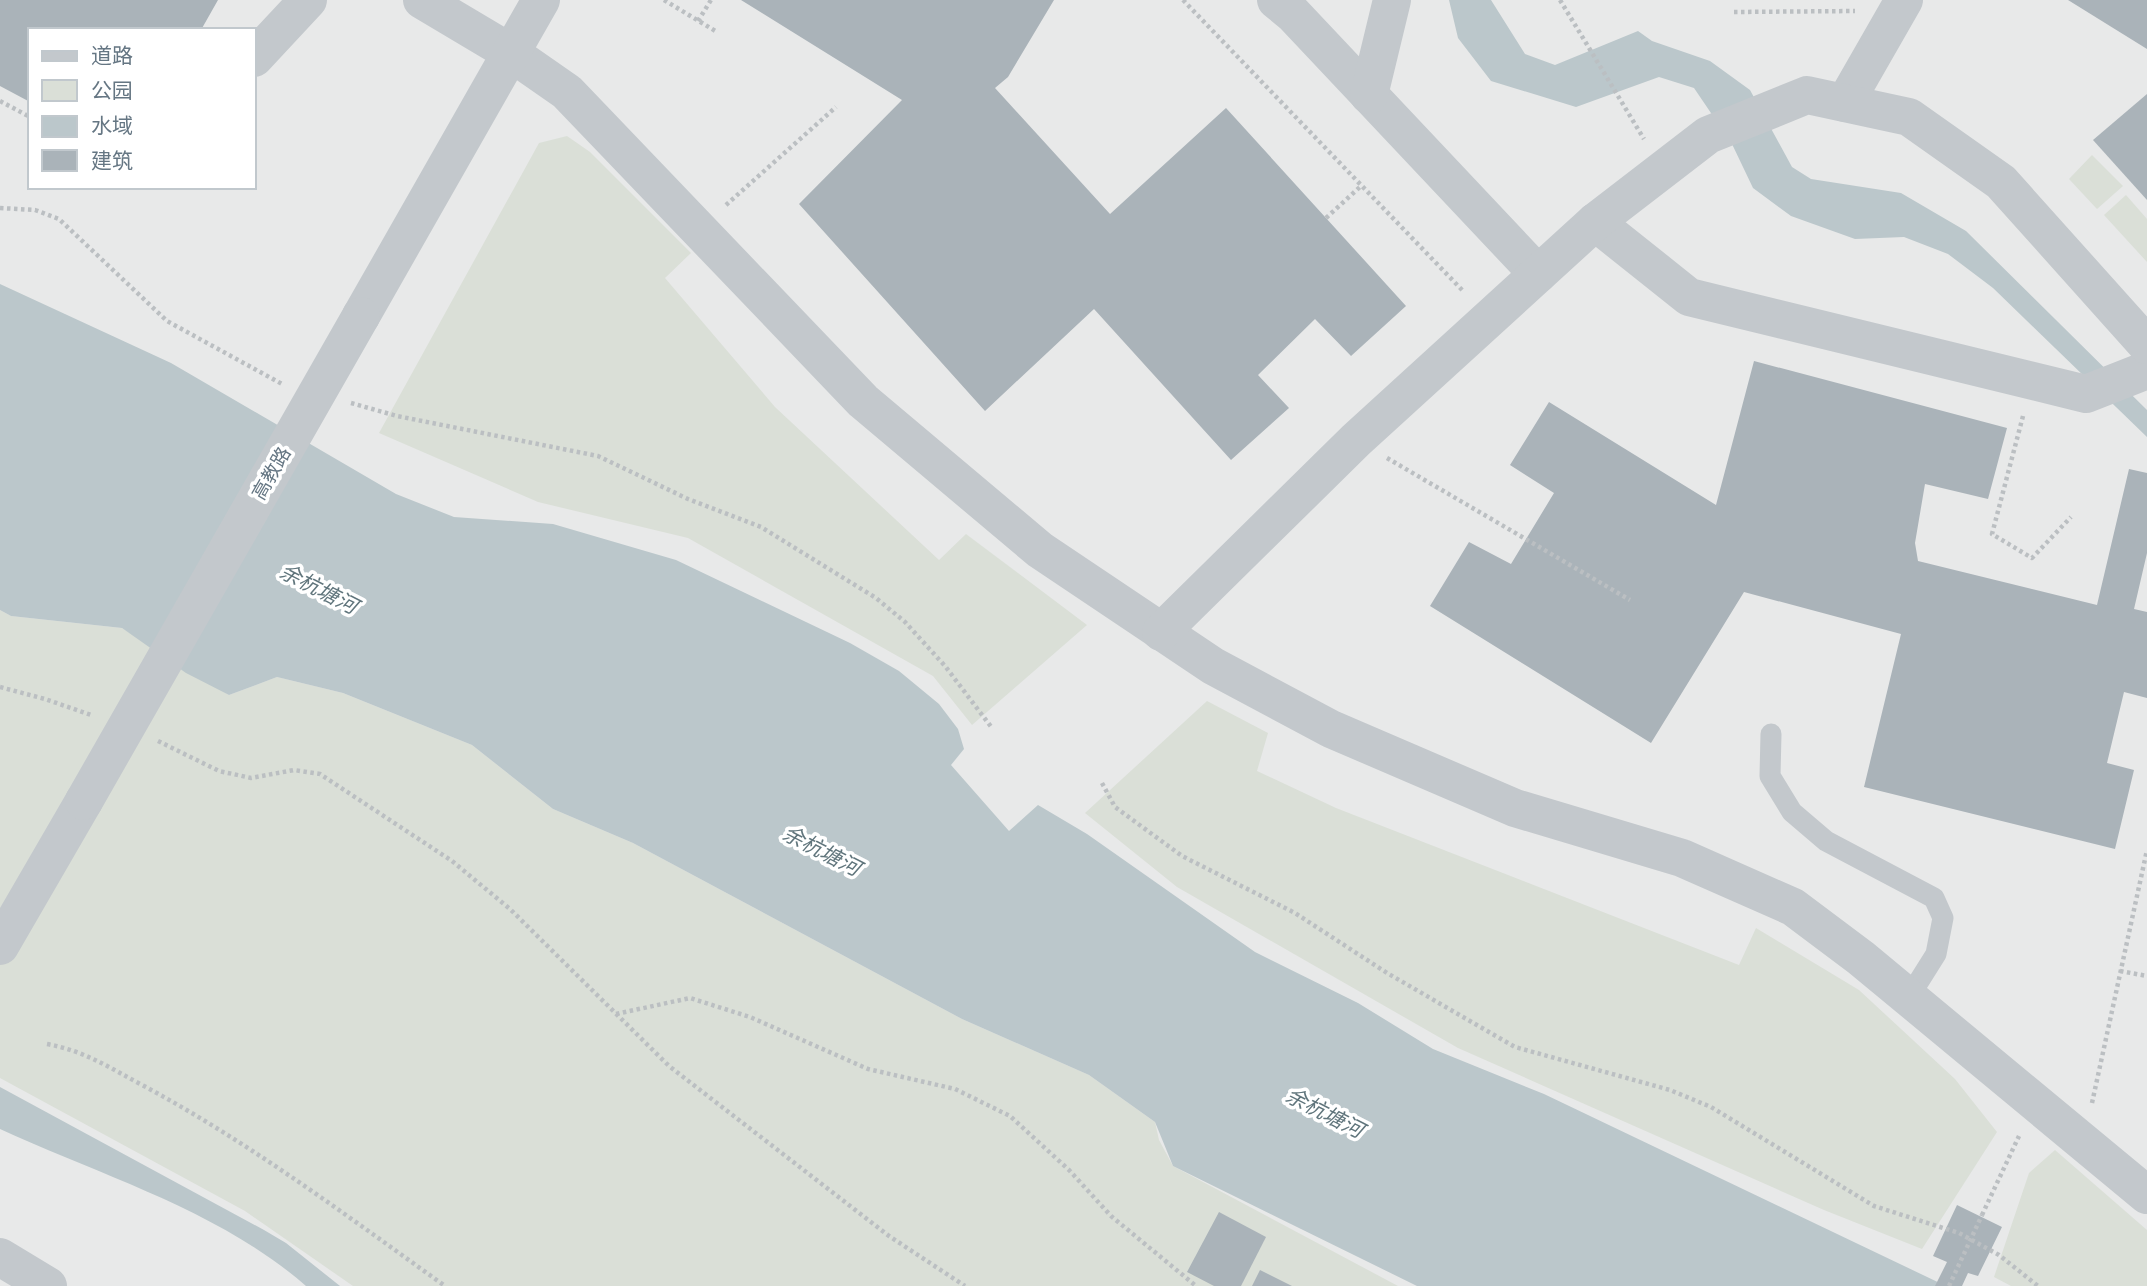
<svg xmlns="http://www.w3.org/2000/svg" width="2147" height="1286" font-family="'Noto Sans','Noto Sans SC',sans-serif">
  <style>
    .built { fill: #e8e9e9; fill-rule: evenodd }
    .green { fill: #dadfd7 }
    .water { fill: #bbc7cb }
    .building { fill: #aab3b9 }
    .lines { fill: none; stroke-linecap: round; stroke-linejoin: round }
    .path { stroke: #bbbfc2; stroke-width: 4.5; stroke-dasharray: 3.5 3.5; stroke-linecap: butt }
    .service { stroke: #c3c8cc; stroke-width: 21 }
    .minor { stroke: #c3c8cc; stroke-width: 38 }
    .tertiary { stroke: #c3c8cc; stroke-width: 38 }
    .path-bridge { stroke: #bbbfc2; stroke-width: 4.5; stroke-dasharray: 3.5 3.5; stroke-linecap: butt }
    .tertiary-bridge { stroke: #c3c8cc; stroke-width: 38 }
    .labels { text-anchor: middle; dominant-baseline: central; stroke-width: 7; stroke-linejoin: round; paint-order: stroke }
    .street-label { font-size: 19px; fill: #657683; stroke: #fff }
    .water-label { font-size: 21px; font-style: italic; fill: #60757c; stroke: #fff }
  </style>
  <rect width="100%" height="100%" fill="#fafaf8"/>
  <path class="built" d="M 0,0 L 2147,0 L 2147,1286 L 0,1286 ZM 30,30 L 254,30 L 254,187 L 30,187 Z"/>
  <g class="green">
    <polygon points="567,136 590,152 691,253 665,278 775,407 939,560 966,534 1087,625 972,725 933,676 688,538 538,502 379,433 539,143"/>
    <polygon points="2092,155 2123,186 2097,209 2069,179"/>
    <polygon points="2126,195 2147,219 2147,262 2104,215"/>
    <polygon points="0,610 11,616 122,628 229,695 277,677 343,693 472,745 553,809 633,843 962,1019 1089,1075 1155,1122 1159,1140 1173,1166 1398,1286 353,1286 245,1211 0,1078"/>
    <polygon points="1207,701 1268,733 1257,771 1336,808 1739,965 1756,928 1859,990 1955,1079 1997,1132 1922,1249 1824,1210 1458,1048 1177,887 1085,813"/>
    <polygon points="2055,1150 2147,1230 2147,1286 2011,1286 1994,1277 2029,1173"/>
  </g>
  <g class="water">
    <polygon points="1449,0 1491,0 1525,54 1555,65 1638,31 1652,41 1710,61 1750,90 1792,167 1811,179 1901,193 1966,231 2147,410 2147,437 1993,288 1948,254 1904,237 1855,239 1791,216 1753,188 1732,144 1694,88 1659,77 1576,107 1491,81 1458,38"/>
    <polygon points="0,284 171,363 396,494 454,517 553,524 676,560 850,643 899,671 939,704 958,729 964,749 951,765 1009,831 1038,805 1087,834 1255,952 1358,1003 1433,1049 1544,1094 1946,1286 1417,1286 1173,1166 1155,1122 1089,1075 962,1019 633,843 553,809 472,745 343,693 277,677 229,695 186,673 122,628 11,616 0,610"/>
    <path d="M 0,1087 L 264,1230 L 286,1243 L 340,1286 L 306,1286 C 219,1210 104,1177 0,1129 Z"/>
  </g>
  <g class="building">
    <polygon points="0,0 218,0 201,30 30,30 30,102 0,86"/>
    <polygon points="741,0 1054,0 1008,77 995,88 1110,214 1226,108 1406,306 1351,356 1315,319 1258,375 1289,408 1231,460 1094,309 985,411 799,204 902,100"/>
    <polygon points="2068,0 2147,0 2147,49"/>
    <polygon points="2147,94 2147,200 2093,140"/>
    <polygon points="1754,361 2007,428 1988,499 1925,484 1915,543 1918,561 2097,605 2129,469 2147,473 2147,553 2134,609 2147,612 2147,698 2124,692 2107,763 2134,770 2115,849 1864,787 1901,634 1744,592 1651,743 1430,606 1469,542 1511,564 1554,493 1510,465 1549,402 1716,505"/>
    <polygon points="1957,1205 2002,1227 1978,1276 1968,1273 1962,1286 1935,1286 1947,1262 1933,1256"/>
    <polygon points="1219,1212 1266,1237 1241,1286 1214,1286 1187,1272"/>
    <polygon points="1260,1270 1292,1286 1252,1286"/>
  </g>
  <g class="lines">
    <g class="path">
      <polyline points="664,0 717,32"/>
      <polyline points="1183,0 1464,292"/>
      <polyline points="1560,0 1644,139"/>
      <polyline points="1734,12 1855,11"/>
      <polyline points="698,21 711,0"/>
      <polyline points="0,101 30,117"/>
      <polyline points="726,205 836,107"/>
      <polyline points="0,208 35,210 59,219 167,321 282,384"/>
      <polyline points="1326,218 1361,186"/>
      <polyline points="351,403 397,416 598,456 688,499 761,527 876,598 905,622 945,666 992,728"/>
      <polyline points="2023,416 1992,534 2032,558 2071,517"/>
      <polyline points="1387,458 1630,600"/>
      <polyline points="0,687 45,699 91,715"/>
      <polyline points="158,741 219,771 251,778 294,770 320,774 452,861 510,909 669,1066 889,1236 965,1286"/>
      <polyline points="1102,783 1115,807 1182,856 1295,913 1387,973 1515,1047 1670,1090 1711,1107 1874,1206 1959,1233 1999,1255 2038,1286"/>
      <polyline points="2120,971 2147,976"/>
      <polyline points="616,1014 690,998 750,1017 868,1069 955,1089 1010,1116 1069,1170 1111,1216 1196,1286"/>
      <path d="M 47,1044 C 85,1051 110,1068 144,1086 C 250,1143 347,1216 445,1286"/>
      <polyline points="2092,1103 2147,850"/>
      <polyline points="1982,1215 2019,1136"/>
    </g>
    <polyline class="service" points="1771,734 1770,776 1792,812 1826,841 1934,898 1943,918 1936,954 1909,997"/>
    <g class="minor">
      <polyline points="422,0 511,53 567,92 863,401 1040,550 1213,666 1331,729 1515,808 1682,858 1793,907 1861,958 2147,1195"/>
      <polyline points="1276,0 1293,14 1538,274"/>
      <polyline points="254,58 308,0"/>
      <polyline points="1369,95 1392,0"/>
      <polyline points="1845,103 1904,0"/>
      <polyline points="1595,222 1689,297 2086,394 2147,370"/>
      <polyline points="1161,632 1356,440 1595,222 1708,135 1807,95 1909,117 2001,182 2147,345"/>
      <polyline points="0,1257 48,1286"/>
    </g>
    <g class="tertiary">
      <polyline points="361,316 541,0"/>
      <polyline points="0,946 84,801"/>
    </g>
    <polyline class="path-bridge" points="1949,1286 1982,1215"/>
    <polyline class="tertiary-bridge" points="84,801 361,316"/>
  </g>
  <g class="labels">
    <g class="street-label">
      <text transform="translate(271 473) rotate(-60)">高教路</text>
    </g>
    <g class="water-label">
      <text transform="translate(319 588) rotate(27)">余杭塘河</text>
      <text transform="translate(822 850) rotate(27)">余杭塘河</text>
      <text transform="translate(1325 1112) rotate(27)">余杭塘河</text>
    </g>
  </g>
  <rect x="28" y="28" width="228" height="161" fill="#ffffff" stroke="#c1c8cd" stroke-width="2"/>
  <rect x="42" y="51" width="35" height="10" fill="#c3c8cc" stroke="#c1c8cd" stroke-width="2"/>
  <text x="91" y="63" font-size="21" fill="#657683">道路</text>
  <rect x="42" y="80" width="35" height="21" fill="#dadfd7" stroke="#c1c8cd" stroke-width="2"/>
  <text x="91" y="98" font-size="21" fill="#657683">公园</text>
  <rect x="42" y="116" width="35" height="21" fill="#bbc7cb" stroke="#c1c8cd" stroke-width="2"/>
  <text x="91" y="133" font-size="21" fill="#657683">水域</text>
  <rect x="42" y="150" width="35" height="21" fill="#aab3b9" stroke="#c1c8cd" stroke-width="2"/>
  <text x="91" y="168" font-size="21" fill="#657683">建筑</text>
</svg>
